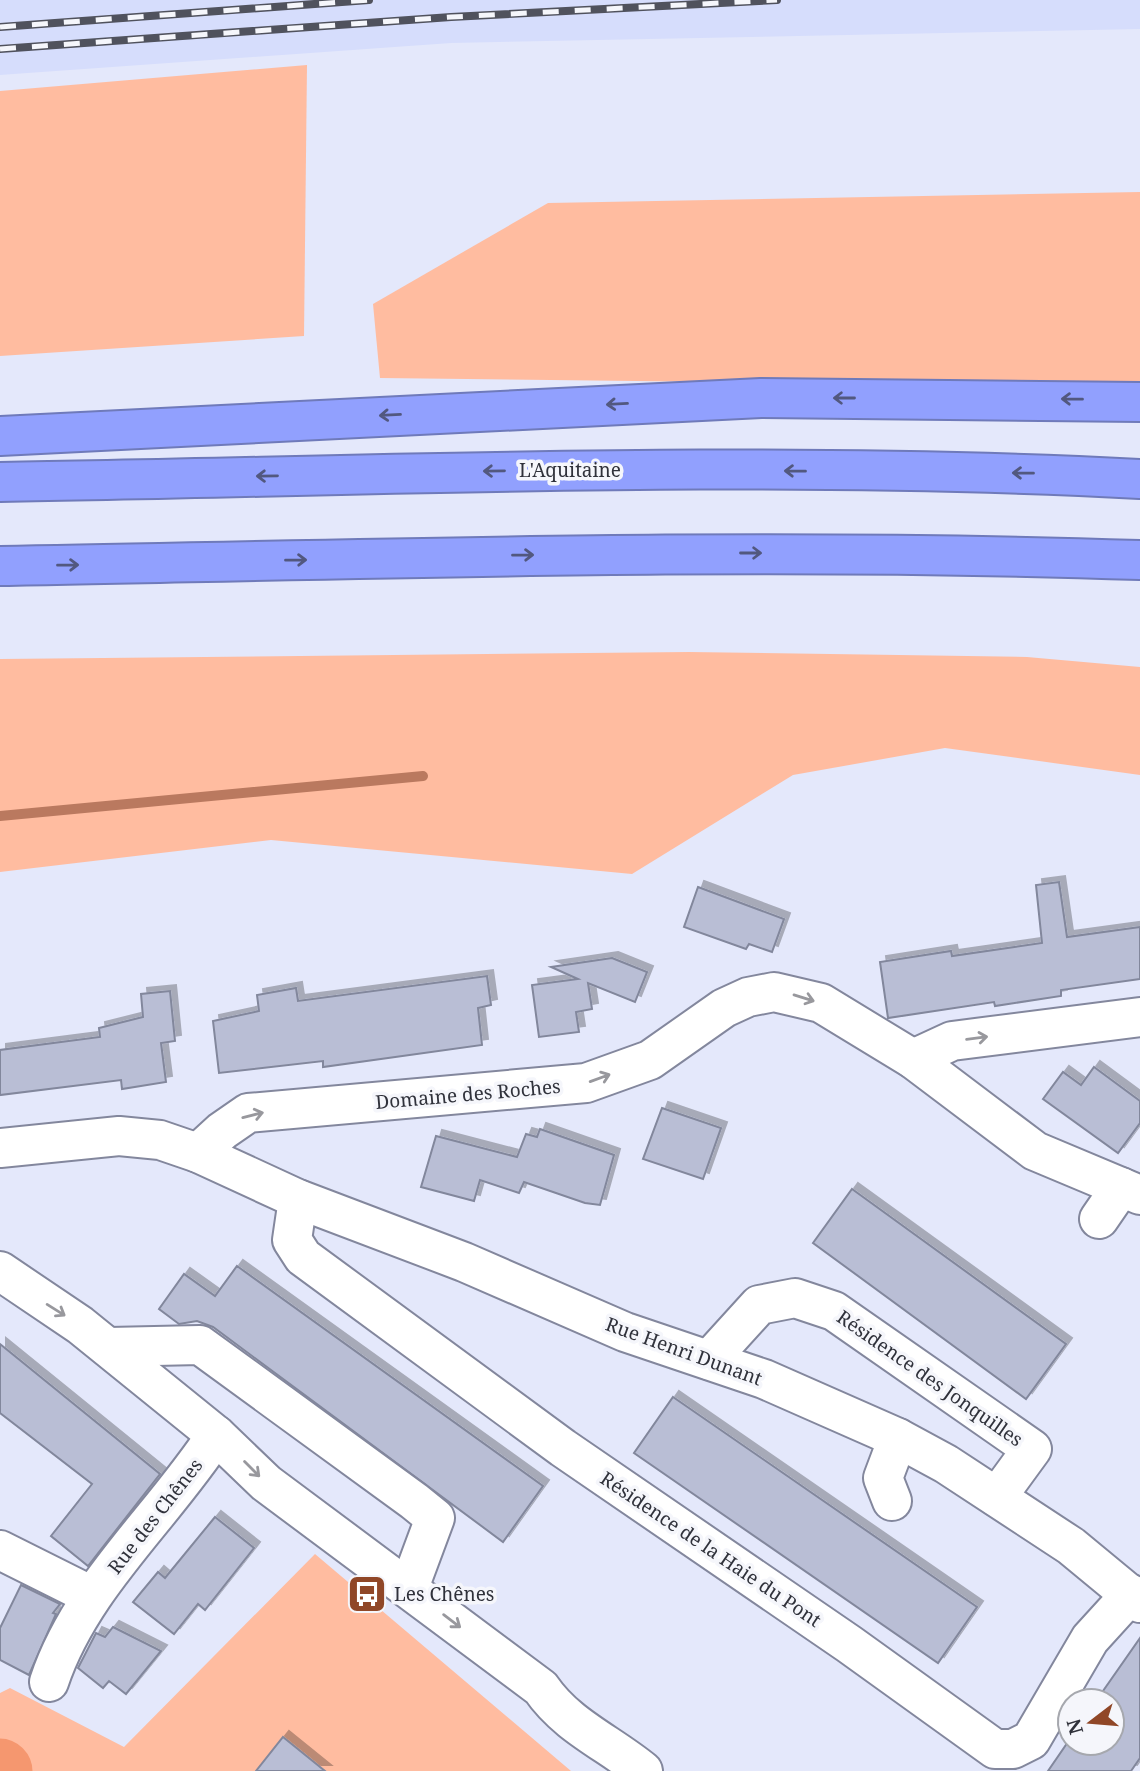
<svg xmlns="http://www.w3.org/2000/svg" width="1140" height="1771" font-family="'Noto Serif',serif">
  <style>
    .built { fill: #d6ddfc }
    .green { fill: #ffbca0 }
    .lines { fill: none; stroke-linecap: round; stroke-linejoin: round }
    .stream { stroke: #ba795f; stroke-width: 10 }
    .river { stroke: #f5976f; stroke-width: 63 }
    .building { fill: #b9bed5; stroke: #82879c; stroke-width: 2; filter: url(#shadow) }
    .minor-casing { stroke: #83879d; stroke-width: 42 }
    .highway-casing { stroke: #6f7aba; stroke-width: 42 }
    .minor { stroke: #fff; stroke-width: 38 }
    .highway { stroke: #91a0fe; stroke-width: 38 }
    .rail-casing { stroke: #50525d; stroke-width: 8 }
    .rail { stroke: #f5f6fb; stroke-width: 5; stroke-dasharray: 16; stroke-linecap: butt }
    .oneway { stroke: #52587f }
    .oneway2 { stroke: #98989d }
    .labels { text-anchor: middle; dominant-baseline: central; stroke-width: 7; stroke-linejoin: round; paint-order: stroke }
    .street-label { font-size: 19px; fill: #30323b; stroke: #f5f6fb }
    .poi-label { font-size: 19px; fill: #30323b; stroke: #f5f6fb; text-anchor: start }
  </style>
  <defs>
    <filter id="shadow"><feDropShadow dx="6" dy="-6" stdDeviation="0" flood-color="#0004"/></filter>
  </defs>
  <rect width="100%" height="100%" fill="#e4e8fb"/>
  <polygon class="built" points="0,0 1140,0 1140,29 451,43 0,75"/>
  <g class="green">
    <polygon points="307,65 304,336 0,356 0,91"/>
    <polygon points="1140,192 1140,387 380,378 373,304 548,203"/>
    <polygon points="689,652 1027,657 1140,667 1140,775 945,748 793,775 632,874 271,840 0,872 0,659"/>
    <polygon points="315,1554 571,1771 0,1771 0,1693 10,1688 124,1747"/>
  </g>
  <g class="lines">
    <polyline class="stream" points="0,816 423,776"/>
    <polyline class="river" points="0,1770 1,1771"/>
  </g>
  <g class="building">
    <polygon points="1059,882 1067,937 1140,927 1140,979 1061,990 1061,996 995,1006 994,1002 888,1018 880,962 951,951 952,956 1042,943 1036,885"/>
    <polygon points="698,887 784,919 772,952 749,944 746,949 684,927"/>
    <polygon points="612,958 647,972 635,1002 588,983 592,1009 576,1012 579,1032 539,1037 532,985 578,979 551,967"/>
    <polygon points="487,976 491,1005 478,1008 482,1045 323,1067 323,1061 219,1073 213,1021 259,1011 257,995 296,988 298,1001"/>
    <polygon points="170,991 175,1041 161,1043 166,1082 122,1089 121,1080 0,1095 0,1050 100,1037 99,1028 143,1017 141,994"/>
    <polygon points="1094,1067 1140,1101 1140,1123 1118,1153 1043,1099 1063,1072 1081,1085"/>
    <polygon points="662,1108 721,1128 703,1179 643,1159"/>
    <polygon points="540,1129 614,1155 600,1205 585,1203 524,1182 519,1193 480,1180 474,1201 421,1187 436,1136 517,1157 526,1134 537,1137"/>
    <polygon points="852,1189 1066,1344 1026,1399 813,1243"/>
    <polygon points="237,1266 543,1486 503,1542 213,1327 197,1321 179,1324 159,1309 184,1274 215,1296"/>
    <polygon points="0,1344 160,1474 88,1566 51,1536 92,1484 0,1413"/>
    <polygon points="673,1397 977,1607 938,1663 634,1453"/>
    <polygon points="215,1517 254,1548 205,1610 198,1604 174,1634 133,1602 158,1572 165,1578"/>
    <polygon points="21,1585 60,1604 53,1613 56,1614 29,1675 0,1660 0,1628"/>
    <polygon points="113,1627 161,1651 126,1694 109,1681 103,1688 78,1668 96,1633 105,1637"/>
    <polygon points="1140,1638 1140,1758 1131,1771 1048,1771 1070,1739 1070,1743 1112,1743 1112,1701 1096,1701"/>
    <polygon points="283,1737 325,1771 256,1771"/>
  </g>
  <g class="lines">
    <g class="minor-casing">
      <g id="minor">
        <polyline points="913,1059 952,1041 1140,1017"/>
        <polyline points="0,1148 119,1136 160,1140 198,1153 298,1199 464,1262 625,1332 764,1379 898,1438 946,1464 1071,1546 1140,1603"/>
        <polyline points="198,1153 222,1131 248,1113 586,1083 650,1060 724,1008 748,997 774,992 821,1003 913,1059 1035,1151 1140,1195"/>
        <polyline points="298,1199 292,1240 303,1257 563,1448 849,1644 995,1749 1013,1749 1031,1740 1090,1639 1131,1594"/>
        <polyline points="1099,1219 1121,1187"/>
        <path d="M 0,1271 L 80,1325 L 216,1435 L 266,1483 L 541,1688 C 567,1726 609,1743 643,1771"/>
        <polyline points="109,1347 200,1345 414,1501 435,1518 409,1588"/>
        <polyline points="709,1360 759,1305 795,1298 834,1311 1032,1449 997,1497"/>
        <polyline points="892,1501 883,1478 898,1438"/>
        <polyline points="0,1550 92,1596"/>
        <path d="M 49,1682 C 81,1586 162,1518 216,1435"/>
      </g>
    </g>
    <g class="highway-casing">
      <g id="highway">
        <polyline points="0,436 761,398 1140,402"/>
        <path d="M 0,482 C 380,476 760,459 1140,479"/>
        <path d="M 0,566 C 380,559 760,547 1140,560"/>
      </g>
    </g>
    <use href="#minor" class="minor"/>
    <use href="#highway" class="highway"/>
    <g class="rail-casing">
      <g id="rail">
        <polyline points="0,27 369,0"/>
        <polyline points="0,49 451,17 777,0"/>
      </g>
    </g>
    <use href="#rail" class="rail"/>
  </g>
  <defs><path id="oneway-shaft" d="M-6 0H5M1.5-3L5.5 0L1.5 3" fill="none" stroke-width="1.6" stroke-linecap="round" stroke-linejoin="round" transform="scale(1.75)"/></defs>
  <g class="oneway">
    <use href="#oneway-shaft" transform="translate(844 398) rotate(-180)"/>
    <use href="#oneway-shaft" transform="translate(1072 399) rotate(-179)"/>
    <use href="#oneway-shaft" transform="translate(617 404) rotate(177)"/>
    <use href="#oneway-shaft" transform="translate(390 415) rotate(177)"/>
    <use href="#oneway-shaft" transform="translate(494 471) rotate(179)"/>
    <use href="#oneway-shaft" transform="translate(795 471) rotate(-179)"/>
    <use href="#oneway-shaft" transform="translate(1023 473) rotate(-179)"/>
    <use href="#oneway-shaft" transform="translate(267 476) rotate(179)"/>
    <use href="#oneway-shaft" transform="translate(751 553)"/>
    <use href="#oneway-shaft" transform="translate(523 555) rotate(-1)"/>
    <use href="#oneway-shaft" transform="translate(296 560) rotate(-1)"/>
    <use href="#oneway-shaft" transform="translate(68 565) rotate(-1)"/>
  </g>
  <g class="oneway2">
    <use href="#oneway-shaft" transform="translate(804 998) rotate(17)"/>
    <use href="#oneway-shaft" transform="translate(977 1038) rotate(-7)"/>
    <use href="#oneway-shaft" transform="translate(600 1078) rotate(-20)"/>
    <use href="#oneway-shaft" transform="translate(253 1115) rotate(-14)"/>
    <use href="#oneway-shaft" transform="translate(56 1310) rotate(32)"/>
    <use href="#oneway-shaft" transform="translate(252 1469) rotate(45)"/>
    <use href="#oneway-shaft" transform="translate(452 1621) rotate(37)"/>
  </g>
  <defs>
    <g id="bus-square" transform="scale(2.0125)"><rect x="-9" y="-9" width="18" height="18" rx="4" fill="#904727" stroke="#f5f6fb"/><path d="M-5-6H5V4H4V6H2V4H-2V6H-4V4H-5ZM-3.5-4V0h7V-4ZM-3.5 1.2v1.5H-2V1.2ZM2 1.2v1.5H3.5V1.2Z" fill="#fff"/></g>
  </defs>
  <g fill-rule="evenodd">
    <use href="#bus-square" x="367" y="1594"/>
  </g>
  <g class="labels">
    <g class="street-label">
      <text x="570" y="470">L'Aquitaine</text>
      <text transform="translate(468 1094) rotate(-5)">Domaine des Roches</text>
      <text transform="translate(684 1351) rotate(20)">Rue Henri Dunant</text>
      <text transform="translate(930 1378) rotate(35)">Résidence des Jonquilles</text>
      <text transform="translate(155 1516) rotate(-52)">Rue des Chênes</text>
      <text transform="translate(711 1549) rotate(34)">Résidence de la Haie du Pont</text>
    </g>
    <g class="poi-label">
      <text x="394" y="1594">Les Chênes</text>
    </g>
  </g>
  <g transform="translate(1091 1722) rotate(254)"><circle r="33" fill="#f5f6fb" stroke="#a6a8ae" stroke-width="2"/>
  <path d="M0-5L12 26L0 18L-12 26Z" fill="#904727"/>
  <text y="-10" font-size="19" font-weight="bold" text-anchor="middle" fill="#30323b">N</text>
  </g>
</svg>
